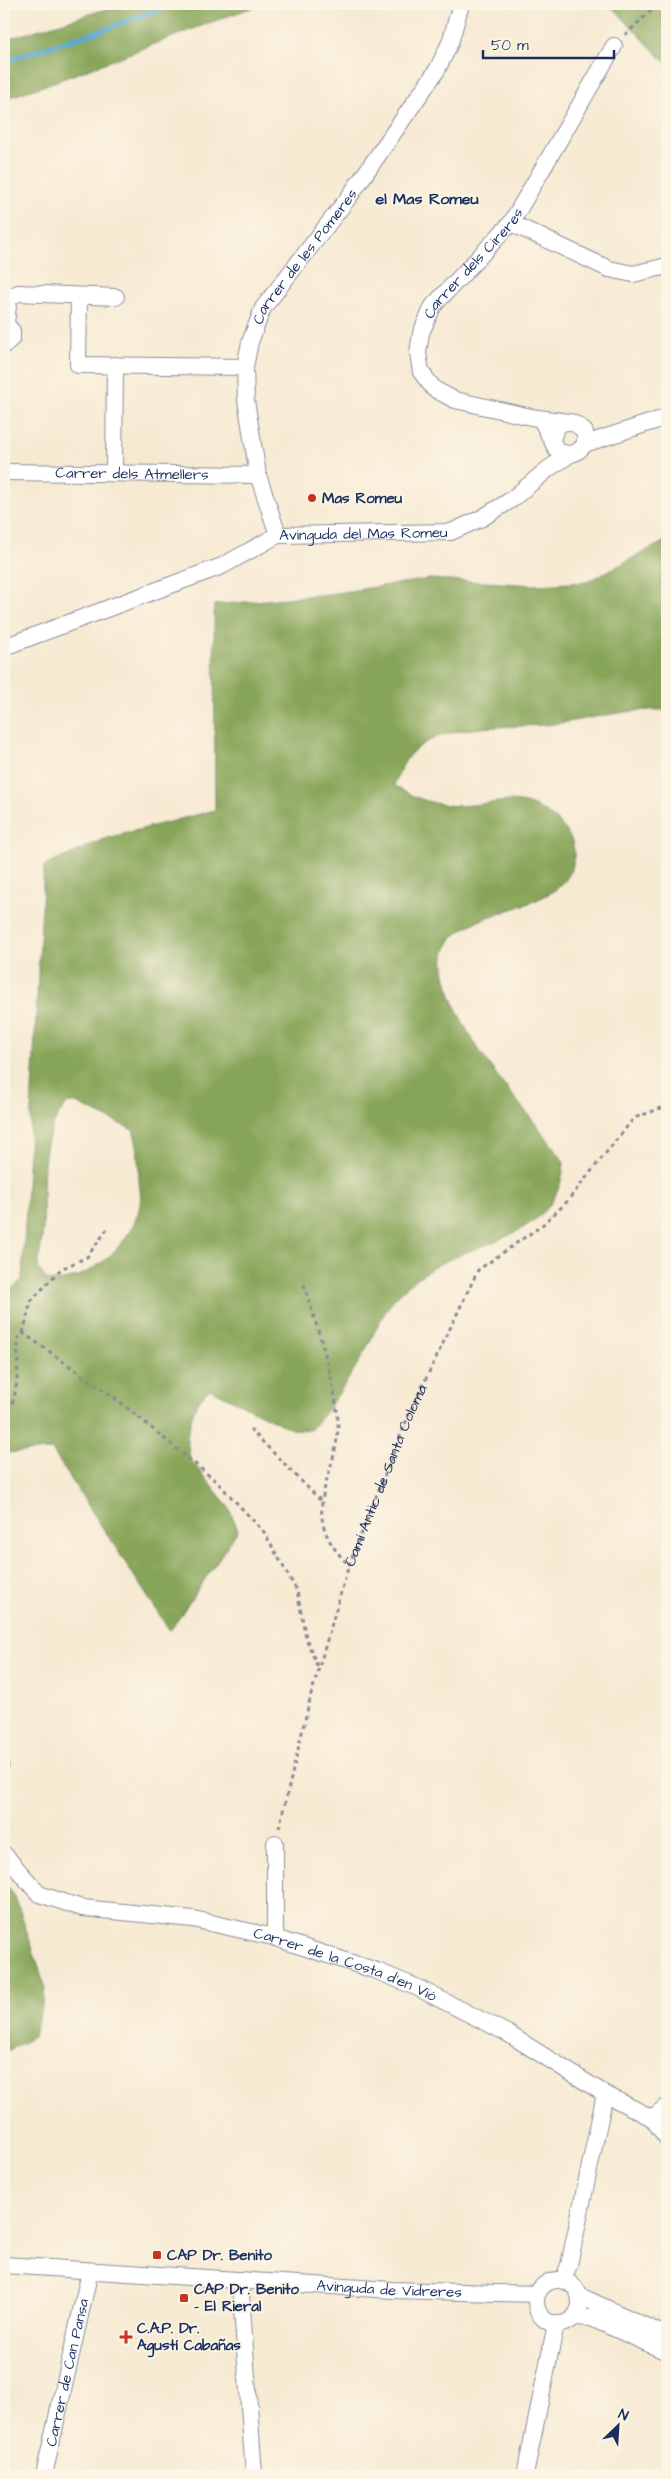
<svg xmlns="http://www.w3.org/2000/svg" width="671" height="2479" font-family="'Architects Daughter',sans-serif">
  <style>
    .forest { fill: #87a558; stroke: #516a5b; fill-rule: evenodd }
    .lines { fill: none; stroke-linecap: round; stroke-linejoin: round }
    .stream { stroke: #57a6d1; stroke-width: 5 }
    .lane-casing { stroke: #898c98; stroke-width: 11 }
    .street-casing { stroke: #898c98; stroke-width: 18 }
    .path { stroke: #898c98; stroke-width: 3; stroke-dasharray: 4 4; stroke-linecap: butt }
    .lane { stroke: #fff; stroke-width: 9 }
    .street { stroke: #fff; stroke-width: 16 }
    .poi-dot { fill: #c8321e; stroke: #fcf5e5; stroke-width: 2 }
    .labels { text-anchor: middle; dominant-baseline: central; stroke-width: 4; stroke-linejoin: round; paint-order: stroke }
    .street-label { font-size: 15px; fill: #1b2f5e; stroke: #fcf5e5 }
    .poi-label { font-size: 15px; font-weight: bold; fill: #1b2f5e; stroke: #fcf5e5; text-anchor: start }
    .neighbourhood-label { font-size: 16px; font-weight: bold; fill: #1b2f5e; stroke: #fcf5e5 }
  </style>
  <rect width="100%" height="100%" fill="#fcf5e5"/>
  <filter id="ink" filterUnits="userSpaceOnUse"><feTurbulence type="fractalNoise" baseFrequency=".02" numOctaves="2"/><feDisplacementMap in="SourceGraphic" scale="10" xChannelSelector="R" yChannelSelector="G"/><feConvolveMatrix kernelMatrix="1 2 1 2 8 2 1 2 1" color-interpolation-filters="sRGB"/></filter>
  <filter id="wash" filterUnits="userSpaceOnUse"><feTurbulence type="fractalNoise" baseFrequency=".0096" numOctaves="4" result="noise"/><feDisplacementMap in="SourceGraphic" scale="20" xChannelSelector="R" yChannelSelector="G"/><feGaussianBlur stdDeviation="1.12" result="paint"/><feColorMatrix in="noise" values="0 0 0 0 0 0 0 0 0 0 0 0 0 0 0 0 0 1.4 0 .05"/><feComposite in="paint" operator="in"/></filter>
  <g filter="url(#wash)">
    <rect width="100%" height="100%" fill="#f7ead3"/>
    <g class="forest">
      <path d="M 123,4 L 263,4 C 176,33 92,71 4,99 L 4,40 Z"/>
      <polygon points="606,4 667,4 667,64 614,9"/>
      <path d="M 667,540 L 667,710 C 629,708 591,719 554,724 C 511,729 452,721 416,749 C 405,757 399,773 394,785 C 417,801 444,808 472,805 C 503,802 521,795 548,814 C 562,824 574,836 574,853 C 576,916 465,902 446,949 C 441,960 445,975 448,986 C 469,1055 524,1103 564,1162 C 559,1243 471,1238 422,1275 C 414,1280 397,1295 391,1303 C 381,1317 374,1334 366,1349 C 350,1378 332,1406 310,1430 L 291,1429 L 210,1389 L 197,1402 L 191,1419 L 187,1438 L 190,1459 L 228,1506 L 238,1530 L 170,1631 L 52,1450 L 4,1453 L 4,1295 L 22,1280 L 44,866 L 107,838 L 215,810 L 214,605 L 328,594 L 430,579 L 536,585 L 587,582 ZM 68,1103 L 76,1103 L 133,1130 C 139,1147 138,1161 139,1179 C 139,1188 142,1197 140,1206 C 132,1244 87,1286 47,1280 L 38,1268 C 39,1255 42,1243 43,1230 C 45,1188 36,1136 68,1103 Z"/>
      <polygon points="4,1883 15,1896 45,1986 44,2000 33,2037 4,2053"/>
    </g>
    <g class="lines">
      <polyline class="stream" points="4,61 103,30 174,4"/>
    </g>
  </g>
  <g filter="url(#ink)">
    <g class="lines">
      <g class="lane-casing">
        <polyline id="lane" points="4,1765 4,1766"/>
      </g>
      <g class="street-casing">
        <g id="street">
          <polyline points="511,223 609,269 633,274 667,266"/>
          <polyline points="79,296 78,365 245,367"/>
          <polyline points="4,322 12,331 12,338 4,345"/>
          <polyline points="6,323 9,298 18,293 116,297"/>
          <path d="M 541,419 L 557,451 C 571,456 576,455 585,444 L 585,432 C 570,416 557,419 552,440"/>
          <path id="s2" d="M 568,422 L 531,417 L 455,400 L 434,389 L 421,372 L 418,353 L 421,333 L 433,306 L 511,223 L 614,46"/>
          <polyline points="585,444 667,417"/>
          <path id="s3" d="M 4,472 L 258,475"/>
          <polyline points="114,473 115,365"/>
          <path id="s4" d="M 278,535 L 258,475 L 246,400 L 245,367 L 250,342 L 263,308 L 349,197 L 437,70 L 450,43 L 461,4"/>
          <path id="s5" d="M 4,647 L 222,566 L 278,535 L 451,532 L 482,518 L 511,500 L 548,469 L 569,455"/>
          <polyline points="275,1843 275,1938"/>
          <path id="s6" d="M 4,1854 L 39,1894 L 82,1908 L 193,1919 L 269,1936 L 377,1971 L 416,1987 L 507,2033 L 605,2094 L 652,2118 L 667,2138"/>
          <polyline points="652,2118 667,2106"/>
          <path id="s7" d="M 4,2265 L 392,2290 L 537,2294"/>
          <polyline points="240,2280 254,2475"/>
          <polyline points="563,2280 569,2265 605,2094"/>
          <circle cx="558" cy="2302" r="22"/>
          <polyline points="580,2296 667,2336"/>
          <polyline points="575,2317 591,2318 667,2352"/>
          <path id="s8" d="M 44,2475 L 90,2271"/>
          <polyline points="525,2475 556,2324"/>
        </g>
      </g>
      <g class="path">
        <polyline points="625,35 658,4"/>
        <path d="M 304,1284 C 316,1326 332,1368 337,1411 C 346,1472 290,1508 349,1565"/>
        <polyline points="23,1333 31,1301 61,1269 87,1257 108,1228"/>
        <path d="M 4,1417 C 21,1397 17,1363 18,1338 L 23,1333 L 119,1401 L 218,1483 L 264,1532 L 297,1591 L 306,1638 L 318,1668"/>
        <polyline points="250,1429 321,1501"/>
        <path id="s1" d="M 279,1828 L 311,1695 L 349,1565 L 409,1414 L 478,1270 L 541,1226 L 565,1204 L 634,1118 L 667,1106"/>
      </g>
      <use href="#lane" class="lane"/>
      <use href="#street" class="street"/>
    </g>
  </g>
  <g class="poi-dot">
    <circle cx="312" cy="498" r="5"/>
    <rect x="152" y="2250" width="10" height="10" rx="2.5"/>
    <rect x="179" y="2293" width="10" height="10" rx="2.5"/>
    <path d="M123.5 2329.5h5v5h5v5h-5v5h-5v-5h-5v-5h5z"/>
  </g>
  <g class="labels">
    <g class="street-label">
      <text stroke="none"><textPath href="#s4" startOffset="300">Carrer de les Pomeres</textPath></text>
      <text stroke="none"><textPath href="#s2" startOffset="288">Carrer dels Cireres</textPath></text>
      <text stroke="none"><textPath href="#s3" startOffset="128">Carrer dels Atmellers</textPath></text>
      <text stroke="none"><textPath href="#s5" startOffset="382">Avinguda del Mas Romeu</textPath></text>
      <text stroke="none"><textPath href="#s1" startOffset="369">Camí Antic de Santa Coloma</textPath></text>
      <text stroke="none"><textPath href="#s6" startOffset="369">Carrer de la Costa d'en Vió</textPath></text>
      <text stroke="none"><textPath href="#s7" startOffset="386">Avinguda de Vidreres</textPath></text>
      <text stroke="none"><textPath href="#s8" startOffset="105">Carrer de Can Pansa</textPath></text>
    </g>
    <g class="poi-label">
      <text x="322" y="498">Mas Romeu</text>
      <text x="167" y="2255">CAP Dr. Benito</text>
      <text x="194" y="2289">CAP Dr. Benito<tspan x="194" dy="17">- El Rieral</tspan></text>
      <text x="137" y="2328">C.A.P. Dr.<tspan x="137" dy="17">Agustí Cabañas</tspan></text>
    </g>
    <g class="neighbourhood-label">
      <text x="427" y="199">el Mas Romeu</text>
    </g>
  </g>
  <rect width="671" height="2479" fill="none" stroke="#fcf5e5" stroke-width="20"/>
  <g transform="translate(618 2426) rotate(25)" stroke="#fcf5e5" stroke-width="4" paint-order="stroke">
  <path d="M0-4L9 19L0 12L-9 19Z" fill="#1b2f5e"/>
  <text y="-8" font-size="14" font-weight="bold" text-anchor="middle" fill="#1b2f5e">N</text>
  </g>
  <path d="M483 50v8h131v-8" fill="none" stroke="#1b2f5e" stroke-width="2.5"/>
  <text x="491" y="50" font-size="15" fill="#1b2f5e" stroke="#fcf5e5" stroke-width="4" paint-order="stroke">50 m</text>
</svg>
